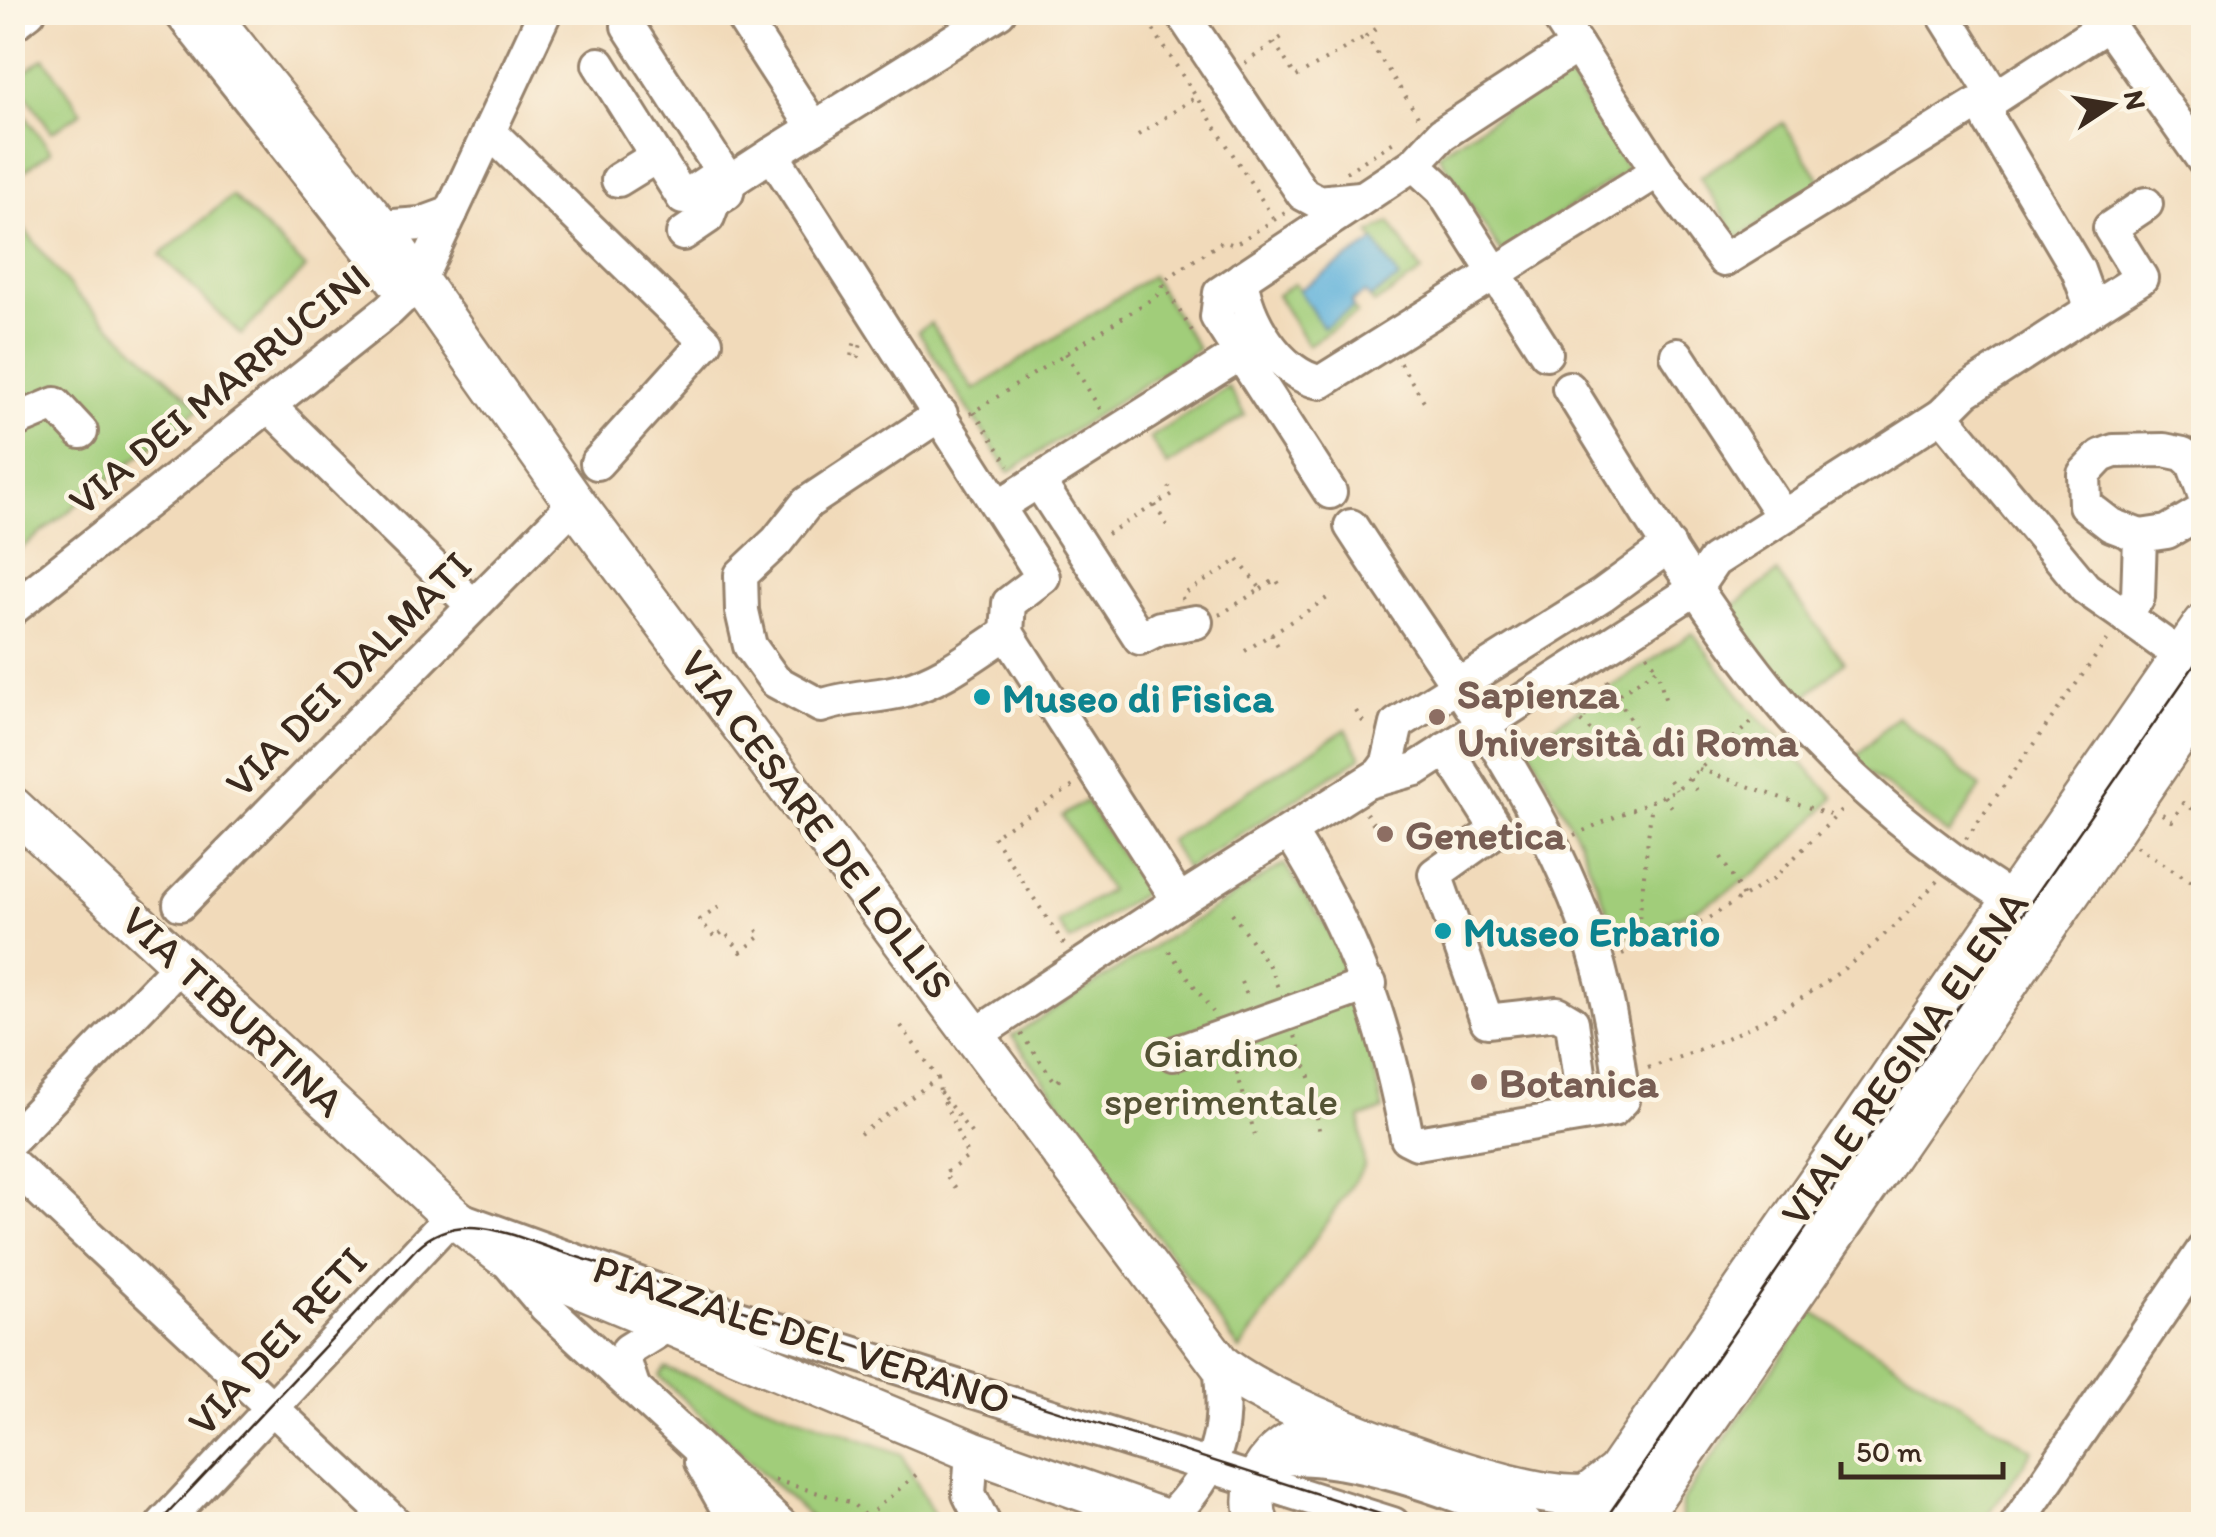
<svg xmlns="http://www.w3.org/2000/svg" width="2216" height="1537" font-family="Itim,sans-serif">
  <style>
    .green { fill: #a1cd7a; stroke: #6e7c4c; stroke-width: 2.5 }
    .water { fill: #60b2db; stroke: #4e6e7c; stroke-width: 2.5 }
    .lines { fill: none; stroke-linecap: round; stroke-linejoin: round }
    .minor-casing { stroke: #96826c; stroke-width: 38 }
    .major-casing { stroke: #96826c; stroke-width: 45 }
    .path { stroke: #96826c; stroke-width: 4; stroke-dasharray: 2.5 8; stroke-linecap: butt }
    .minor { stroke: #fff; stroke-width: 32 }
    .major { stroke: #fff; stroke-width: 40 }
    .tram { stroke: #3b2a1e; stroke-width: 2.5 }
    .culture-dot { fill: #0f9aa8; stroke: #fcf5e5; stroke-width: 4 }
    .education-dot { fill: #8d6e63; stroke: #fcf5e5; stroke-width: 4 }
    .labels { text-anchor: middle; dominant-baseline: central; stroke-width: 9; stroke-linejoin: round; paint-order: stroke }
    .street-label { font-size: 42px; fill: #3b2a1e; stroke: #fcf5e5 }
    .education-label { font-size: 42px; font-weight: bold; fill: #785e54; stroke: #fcf5e5; text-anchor: start }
    .culture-label { font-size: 42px; font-weight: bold; fill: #0d838f; stroke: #fcf5e5; text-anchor: start }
    .park-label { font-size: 42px; fill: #545335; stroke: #fcf5e5 }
  </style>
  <rect width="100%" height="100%" fill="#fcf5e5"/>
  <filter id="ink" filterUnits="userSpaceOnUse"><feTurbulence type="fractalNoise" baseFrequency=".01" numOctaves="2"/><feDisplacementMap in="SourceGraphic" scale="20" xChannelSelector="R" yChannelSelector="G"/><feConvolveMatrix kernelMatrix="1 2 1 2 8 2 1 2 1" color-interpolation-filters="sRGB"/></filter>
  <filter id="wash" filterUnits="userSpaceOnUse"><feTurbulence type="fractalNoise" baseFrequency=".0048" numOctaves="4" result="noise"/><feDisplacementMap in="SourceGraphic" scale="40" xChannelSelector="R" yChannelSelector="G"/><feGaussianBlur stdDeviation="2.25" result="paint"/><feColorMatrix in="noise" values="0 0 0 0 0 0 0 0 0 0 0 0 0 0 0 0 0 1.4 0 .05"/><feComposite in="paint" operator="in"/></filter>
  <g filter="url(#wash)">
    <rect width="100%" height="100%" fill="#f1daba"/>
    <g class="green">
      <polygon points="44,58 82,112 52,132 15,79"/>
      <polygon points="1566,72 1628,170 1501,252 1438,154"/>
      <polygon points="12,98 51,151 15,178 12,175"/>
      <polygon points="1783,123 1822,183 1738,238 1700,177"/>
      <polygon points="232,196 306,268 241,335 160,255"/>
      <polygon points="12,214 75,293 200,408 13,555"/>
      <polygon points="1390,222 1422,272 1374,304 1370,298 1399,279 1370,234"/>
      <polygon points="1151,276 1198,349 1009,472 918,331 931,323 974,390"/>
      <polygon points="1295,283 1323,327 1353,308 1357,314 1308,345 1277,295"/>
      <polygon points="1228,387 1245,415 1167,466 1150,438"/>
      <polygon points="1777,573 1844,662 1801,701 1728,610"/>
      <path d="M 1693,633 L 1749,707 L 1834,797 C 1766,874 1717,908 1619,939 L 1579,840 L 1527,743 Z"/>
      <polygon points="1897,716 1981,787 1949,835 1853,760"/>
      <polygon points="1346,729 1361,757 1186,869 1169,841"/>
      <polygon points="1086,801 1145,892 1070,941 1058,923 1109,890 1062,816"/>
      <polygon points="1284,864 1327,927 1361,1008 1383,1110 1360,1118 1364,1167 1240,1350 1012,1036"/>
      <polygon points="1812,1312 2033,1450 1982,1524 1682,1524 1682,1502"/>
      <polygon points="665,1368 901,1454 939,1524 817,1524 659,1376"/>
    </g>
    <polygon class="water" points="1375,241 1399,279 1370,298 1365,293 1351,302 1353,308 1323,328 1299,290"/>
  </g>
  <g filter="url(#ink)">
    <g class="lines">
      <g class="minor-casing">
        <g id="minor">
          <polyline points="180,12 405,296"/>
          <polyline points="739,12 814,128"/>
          <polyline points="1181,12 1303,194 1318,202 1360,198"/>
          <polyline points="1555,12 1658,171 1724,260 1975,105 1992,100 2107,25"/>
          <polyline points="2099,12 2204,161"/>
          <polyline points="12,25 29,12"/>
          <polyline points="628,26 729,182 772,154"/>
          <polyline points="599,64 683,198 722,172"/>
          <polyline points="489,131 706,342 597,463"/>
          <polyline points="1414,164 1442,190 1546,353"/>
          <polyline points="618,180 657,156"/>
          <polyline points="380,227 421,224 451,213"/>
          <polyline points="683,234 708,217 714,201 727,193 729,182"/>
          <path d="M 1242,278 C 1243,316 1281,377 1321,382 L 1658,171"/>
          <polyline points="2092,309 2141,278 2110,228 2146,204"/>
          <polyline points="1677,355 1782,515"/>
          <path d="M 1569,388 C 1639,499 1705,615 1791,715 C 1853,785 1933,850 2012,900"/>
          <polyline points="268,405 472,605"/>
          <path d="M 941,414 L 807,503 L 777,541 L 741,575 L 742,611 L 750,646 L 775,681 L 821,706 C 848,696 877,698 905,690 C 943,680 974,654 1007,633"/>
          <polyline points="1942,415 2085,588 2125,616 2138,597 2140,536 2167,532 2204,510"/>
          <polyline points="12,422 55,404 81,432"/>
          <polyline points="1039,482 1140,638 1160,628 1196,622"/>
          <polyline points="1330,492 1217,317 1220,293 1414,164 1442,134 1577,46"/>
          <polyline points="999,506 1240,354"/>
          <polyline points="2140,536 2111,525 2085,505 2084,474 2101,456 2114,451 2164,450 2183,454 2193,463 2204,494"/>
          <polyline points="12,609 389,310 419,281 545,12"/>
          <polyline points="2125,616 2182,657"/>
          <polyline points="1446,749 1493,823 1491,834 1435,874 1487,1021 1557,1013 1572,1022 1582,1095"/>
          <polyline points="1371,781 1416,769 1680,599 1695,589 1714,561 1942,415 1966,391 2092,309 2078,270 1989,120 1989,87 1942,12"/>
          <path d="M 1290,832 C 1354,934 1385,1020 1407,1138 L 1417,1143 L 1613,1110 L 1623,1100 C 1617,1050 1609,999 1594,950 C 1550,803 1434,655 1351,526"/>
          <polyline points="1179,901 1380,774 1388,763 1397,724 1602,595 1669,546"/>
          <polyline points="180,904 575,503"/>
          <polyline points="974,1036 1179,901 1007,633 1009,603 1043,577 772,154 999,12"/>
          <polyline points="1173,1054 1370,984"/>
          <polyline points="12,1139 181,964"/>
          <polyline points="12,1164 396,1524"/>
          <polyline points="501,1254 545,1306 780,1524"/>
          <polyline points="633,1386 625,1362 628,1350 668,1325"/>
          <polyline points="972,1451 969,1494 984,1524"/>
          <path d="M 1268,1460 C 1343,1449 1457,1493 1526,1524"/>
          <polyline points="701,1462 736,1524"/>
          <path d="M 1167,1521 C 1219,1466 1228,1439 1220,1364"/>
          <polyline points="163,1524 452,1216 678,1298 1393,1524"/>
          <polyline points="1607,1524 2204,661"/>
          <polyline points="2017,1524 2204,1249"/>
        </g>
      </g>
      <g class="major-casing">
        <g id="major">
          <path d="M 207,12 L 385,234 L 575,503 L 1220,1364 C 1273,1410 1519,1504 1587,1495 L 1617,1472 L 2204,624"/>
          <polyline points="12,807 452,1216 501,1254 972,1451 1177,1524"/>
          <path d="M 1258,1524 C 1241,1469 1287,1433 1337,1428"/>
          <polyline points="1635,1524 2204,698"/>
        </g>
      </g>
      <g class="path">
        <polyline points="1142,12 1274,219"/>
        <polyline points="1376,29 1366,36 1420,119"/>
        <polyline points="1274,42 1296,77 1366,36"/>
        <polyline points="1245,63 1282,37"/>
        <polyline points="1138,135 1193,99"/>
        <polyline points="1346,172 1397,140"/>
        <polyline points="1163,284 1192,331"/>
        <polyline points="1066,353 1100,409"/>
        <polyline points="851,356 856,337"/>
        <polyline points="858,358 861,343"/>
        <polyline points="1400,363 1424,401"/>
        <polyline points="974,412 1009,465"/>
        <polyline points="970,414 1158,295 1166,279 1223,241 1234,245 1285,213"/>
        <polyline points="1155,505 1169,529"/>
        <polyline points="1107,534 1173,494 1169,487"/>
        <polygon points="1238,560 1261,589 1221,614 1196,622 1181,596"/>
        <polyline points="1261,589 1276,579 1282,589"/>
        <polyline points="1271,634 1281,651"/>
        <polyline points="1245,651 1329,597"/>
        <polyline points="1647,654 1657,669"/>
        <polyline points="1607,680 1634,726"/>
        <polyline points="1570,704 1579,720"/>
        <polyline points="1356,711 1367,728"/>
        <polyline points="1606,744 1579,720 1657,669 1667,706"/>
        <polyline points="1699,769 1836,817"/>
        <polyline points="1690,779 1699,794"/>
        <polyline points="1670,780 1676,790"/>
        <polyline points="1664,796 1674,810"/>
        <polyline points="1366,813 1375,826"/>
        <polyline points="2162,814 2172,821 2183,803 2204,816"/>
        <polyline points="1574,835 1676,790 1757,717"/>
        <polyline points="1966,839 2108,639"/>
        <polyline points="2136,846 2204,890"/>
        <polyline points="1721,857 1743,897"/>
        <polyline points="719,907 700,920 715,938 724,931 741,952 761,936 753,924"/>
        <polyline points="1232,913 1269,966 1279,990"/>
        <polyline points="1064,944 993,836 1075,785"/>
        <polyline points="1636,949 1652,801"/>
        <polyline points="1169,951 1213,1012"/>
        <polyline points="1622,954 1707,919 1774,878 1845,807"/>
        <polyline points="1241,982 1248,997"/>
        <polyline points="1021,1034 1056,1083 1060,1079"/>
        <polyline points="1295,1036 1311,1080 1320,1136"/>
        <polyline points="1234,1062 1255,1135"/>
        <path d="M 1648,1068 C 1768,1028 1852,977 1937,881"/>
        <polyline points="938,1078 940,1092 975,1138"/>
        <polyline points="940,1092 968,1157 944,1174 956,1188"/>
        <polyline points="860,1134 938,1078 899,1023"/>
        <polyline points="775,1480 852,1503 873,1524"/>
        <polyline points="858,1524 917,1474"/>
      </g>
      <use href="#minor" class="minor"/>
      <use href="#major" class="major"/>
      <g class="tram">
        <path d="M 158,1524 L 417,1248 C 460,1206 515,1237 565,1253 L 1411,1524"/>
        <polyline points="1602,1524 2204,651"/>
      </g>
    </g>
  </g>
  <g class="culture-dot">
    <circle cx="982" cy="697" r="10"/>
    <circle cx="1443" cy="931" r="10"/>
  </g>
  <g class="education-dot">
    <circle cx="1437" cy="717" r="10"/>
    <circle cx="1385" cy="834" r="10"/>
    <circle cx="1479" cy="1082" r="10"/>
  </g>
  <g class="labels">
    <g class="street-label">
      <text transform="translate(219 389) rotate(-39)">VIA DEI MARRUCINI</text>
      <text transform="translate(348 674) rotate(-45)">VIA DEI DALMATI</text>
      <text transform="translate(817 824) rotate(53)">VIA CESARE DE LOLLIS</text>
      <text transform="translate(233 1011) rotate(43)">VIA TIBURTINA</text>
      <text transform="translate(1904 1058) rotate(-55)">VIALE REGINA ELENA</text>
      <text transform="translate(802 1334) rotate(18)">PIAZZALE DEL VERANO</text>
      <text transform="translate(277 1341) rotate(-47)">VIA DEI RETI</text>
    </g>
    <g class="education-label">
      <text x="1457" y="693">Sapienza<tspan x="1457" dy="48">Università di Roma</tspan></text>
      <text x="1405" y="834">Genetica</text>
      <text x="1499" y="1082">Botanica</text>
    </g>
    <g class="culture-label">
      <text x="1002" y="697">Museo di Fisica</text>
      <text x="1463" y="931">Museo Erbario</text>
    </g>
    <g class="park-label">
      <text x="1221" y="1052">Giardino<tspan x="1221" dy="48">sperimentale</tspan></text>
    </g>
  </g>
  <rect width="2216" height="1537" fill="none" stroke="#fcf5e5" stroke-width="50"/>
  <g transform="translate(2111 105) rotate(78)" stroke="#fcf5e5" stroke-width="8" paint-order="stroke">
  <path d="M0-8L18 38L0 25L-18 38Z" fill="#3b2a1e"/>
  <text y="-15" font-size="28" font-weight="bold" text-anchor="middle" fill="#3b2a1e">N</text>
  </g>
  <path d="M1841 1462v15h162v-15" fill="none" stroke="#3b2a1e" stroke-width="5"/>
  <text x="1856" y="1462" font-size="30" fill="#3b2a1e" stroke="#fcf5e5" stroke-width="8" paint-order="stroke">50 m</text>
</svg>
